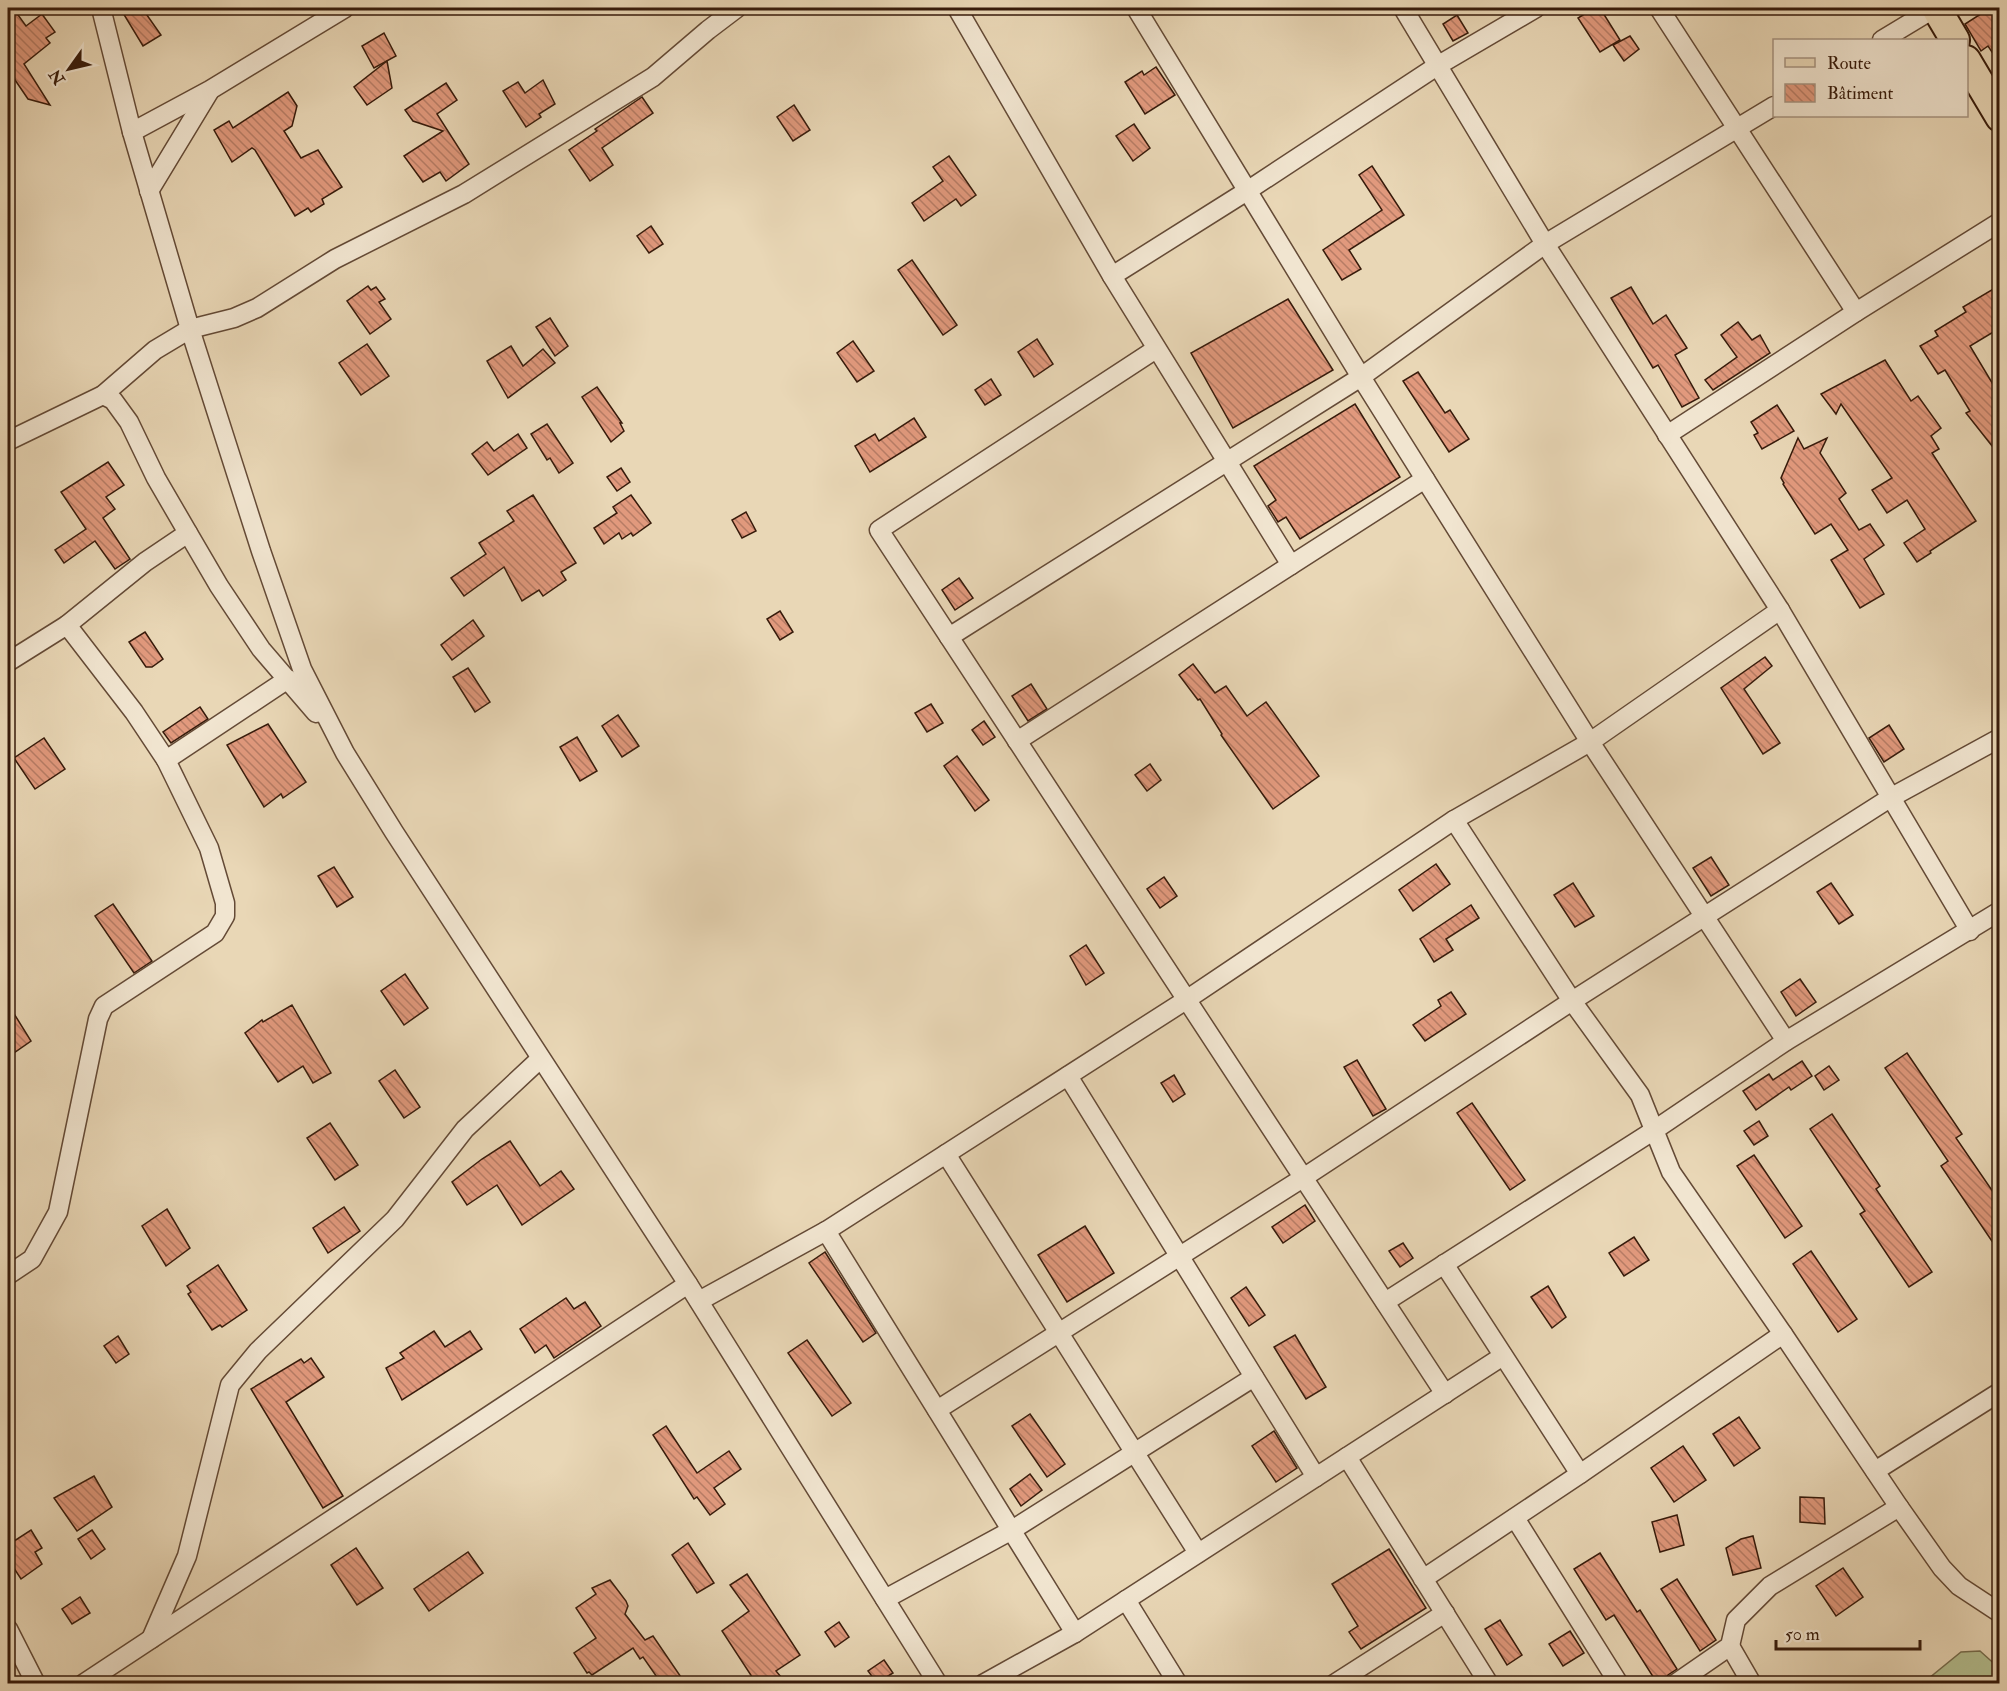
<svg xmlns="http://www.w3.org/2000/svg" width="2007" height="1691" font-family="'IM FELL Double Pica',serif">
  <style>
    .grass { fill: #b4bf90; stroke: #766d4e; stroke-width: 1.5 }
    .building { fill: url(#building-back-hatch); stroke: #371b0b; stroke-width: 1.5 }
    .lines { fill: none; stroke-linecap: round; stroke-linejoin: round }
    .minor-casing { stroke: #644a36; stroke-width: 21 }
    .primary-casing { stroke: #371b0b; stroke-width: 32 }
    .minor { stroke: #f1e5d0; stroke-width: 18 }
    .primary { stroke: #e9d7b6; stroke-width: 28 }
  </style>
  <defs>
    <pattern id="building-back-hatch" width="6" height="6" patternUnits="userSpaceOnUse" patternTransform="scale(1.5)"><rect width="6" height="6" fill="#e1997d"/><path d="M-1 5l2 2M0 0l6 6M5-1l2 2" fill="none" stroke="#b77c65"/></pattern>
  </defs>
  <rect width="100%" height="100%" fill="#e9d7b6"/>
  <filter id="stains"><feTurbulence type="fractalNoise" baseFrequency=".00333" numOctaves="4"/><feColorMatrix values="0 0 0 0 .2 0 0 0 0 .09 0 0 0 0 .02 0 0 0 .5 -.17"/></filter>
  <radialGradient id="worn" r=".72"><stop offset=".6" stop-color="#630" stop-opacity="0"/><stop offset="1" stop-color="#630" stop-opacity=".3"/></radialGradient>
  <polygon class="grass" points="1980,1651 1999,1668 1999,1683 1923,1683 1961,1652"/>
  <g class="building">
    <polygon points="8,8 13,8 26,26 42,14 55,32 46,38 50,43 24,64 50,105 28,99 11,74 8,77"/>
    <polygon points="120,8 142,8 161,35 143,46"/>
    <polygon points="1594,8 1600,8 1620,40 1600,52 1578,18"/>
    <polygon points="1990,8 2000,8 2000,64 1988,46 1981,51 1965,24"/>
    <polygon points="1457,15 1468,33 1453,41 1443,24"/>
    <polygon points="384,33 396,56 374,68 362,46"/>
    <polygon points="1630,36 1639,49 1624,61 1613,45"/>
    <polygon points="387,61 392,88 367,105 354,87"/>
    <polygon points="1156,67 1175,95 1145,114 1125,82 1142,71 1144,75"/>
    <polygon points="543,80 555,104 539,114 541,117 526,127 503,91 518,82 525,93"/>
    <polygon points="446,83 457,100 437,114 469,164 446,181 440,172 423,182 404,156 443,131 413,121 405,110"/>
    <polygon points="288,92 297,106 292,126 284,131 301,158 318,150 342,187 322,199 324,204 311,212 308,208 295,216 255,150 252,148 232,162 214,130 229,121 233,128"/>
    <polygon points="642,97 653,113 602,148 613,165 590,181 569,150 597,131 595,129"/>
    <polygon points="794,105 810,130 793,141 777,117"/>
    <polygon points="1134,124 1150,148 1133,161 1116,136"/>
    <polygon points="949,156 976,195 961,206 956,199 924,221 912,203 943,181 933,167"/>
    <polygon points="1372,166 1404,215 1349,250 1361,269 1342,280 1323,250 1382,210 1359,175"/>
    <polygon points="651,226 663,244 649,253 637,236"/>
    <polygon points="912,260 957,325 943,335 898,270"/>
    <polygon points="2000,285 2000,328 1970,346 2000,396 2000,456 1966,413 1970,411 1945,370 1938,374 1920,346 1938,336 1935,331 1966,312 1963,307"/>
    <polygon points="368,286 371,290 376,287 385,299 379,302 391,319 370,334 347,301"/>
    <polygon points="1631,287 1653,324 1666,315 1687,348 1675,355 1699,398 1682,407 1658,365 1653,368 1611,298"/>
    <polygon points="1288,299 1333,370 1233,428 1191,353"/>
    <polygon points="550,318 568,346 555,356 536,327"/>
    <polygon points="1738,322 1752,340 1760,335 1770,353 1713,390 1705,380 1737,357 1721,335"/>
    <polygon points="1037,339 1053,364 1034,377 1018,352"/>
    <polygon points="853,341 874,371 857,382 837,353"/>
    <polygon points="367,344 389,376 361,395 339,363"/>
    <polygon points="511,346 523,366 543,349 555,363 508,398 487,361"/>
    <polygon points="1885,360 1911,401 1918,396 1941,428 1931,436 1939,449 1932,453 1976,521 1930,551 1931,553 1917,562 1904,543 1925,529 1907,500 1887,513 1872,490 1892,478 1841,404 1836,414 1821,394"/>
    <polygon points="1418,372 1445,413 1450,410 1469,439 1449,452 1403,381"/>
    <polygon points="991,379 1001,395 985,405 975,390"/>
    <polygon points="597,387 622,423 620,423 624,431 611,442 582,397"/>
    <polygon points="1355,404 1400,477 1300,539 1286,517 1278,522 1268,506 1276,500 1254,466"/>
    <polygon points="1777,405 1794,431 1762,449 1754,435 1758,433 1751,422"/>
    <polygon points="914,418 926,437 870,472 855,446 875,434 879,441"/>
    <polygon points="547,424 573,463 559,473 550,458 547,460 531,434"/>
    <polygon points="518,434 527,448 488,475 472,454 487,442 494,451"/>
    <polygon points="1798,438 1804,449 1827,438 1820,453 1846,493 1839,499 1859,530 1870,524 1884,545 1864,559 1884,594 1860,608 1831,560 1848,550 1831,524 1815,534 1783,484 1784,483 1781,478"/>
    <polygon points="108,462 124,485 106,497 115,509 103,518 130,559 115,569 95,541 64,563 55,550 86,529 61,492"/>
    <polygon points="621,468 630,482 617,491 607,477"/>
    <polygon points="533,495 576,563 561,572 566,580 543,596 539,590 522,601 504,567 464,596 451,578 486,554 479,543 514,521 507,511"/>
    <polygon points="631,495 651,523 633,536 631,533 622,539 619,533 604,544 594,528 617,513 613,507"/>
    <polygon points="746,512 756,531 742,538 732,520"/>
    <polygon points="959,578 973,598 955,610 942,590"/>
    <polygon points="780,611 793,632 780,640 767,619"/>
    <polygon points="473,620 484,636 452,660 441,645"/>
    <polygon points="145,632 163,659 152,667 146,667 129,642"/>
    <polygon points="1765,657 1772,666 1744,689 1780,743 1763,754 1721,688"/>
    <polygon points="1193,664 1215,693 1226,686 1247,716 1266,702 1319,776 1273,809 1221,735 1222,734 1200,699 1198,700 1179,675"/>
    <polygon points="468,668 490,702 475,712 453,677"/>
    <polygon points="1031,684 1047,709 1028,721 1012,696"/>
    <polygon points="931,704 943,723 927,732 915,713"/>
    <polygon points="200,707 208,719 171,743 163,732"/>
    <polygon points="618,715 639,746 622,757 602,726"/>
    <polygon points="984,721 995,737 983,745 972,730"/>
    <polygon points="268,724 306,782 283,798 281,794 264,807 227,745"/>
    <polygon points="1889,725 1904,749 1884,762 1869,738"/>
    <polygon points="577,737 597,771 580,781 560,747"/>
    <polygon points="44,738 65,769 35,789 14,758"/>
    <polygon points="957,756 989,800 975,811 944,766"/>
    <polygon points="1150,764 1161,780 1147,791 1135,775"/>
    <polygon points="1711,857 1729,885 1711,896 1693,868"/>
    <polygon points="1436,864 1450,884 1413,911 1399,890"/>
    <polygon points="334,867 353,897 337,907 318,876"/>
    <polygon points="1164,877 1177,896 1160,908 1147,889"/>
    <polygon points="1573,883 1594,916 1575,927 1554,895"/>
    <polygon points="1831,883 1853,915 1839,924 1817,892"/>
    <polygon points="113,904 152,961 134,973 95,916"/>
    <polygon points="1471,905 1479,918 1446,939 1453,950 1434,962 1420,939"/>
    <polygon points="1086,945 1104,973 1086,985 1070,956"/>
    <polygon points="405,974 428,1008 404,1025 381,991"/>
    <polygon points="1800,979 1816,1002 1796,1016 1781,992"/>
    <polygon points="1451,992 1466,1014 1425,1041 1413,1025 1441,1006 1438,1000"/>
    <polygon points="8,1004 31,1041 8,1057"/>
    <polygon points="292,1005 331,1073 313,1083 303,1066 278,1082 245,1033 262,1020 263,1022"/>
    <polygon points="1907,1053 1962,1134 1956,1138 2000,1202 2000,1253 1941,1166 1948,1161 1885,1068"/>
    <polygon points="1357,1060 1386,1109 1373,1116 1344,1067"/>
    <polygon points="1802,1061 1812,1076 1791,1090 1789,1087 1756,1110 1743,1091 1769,1074 1773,1080"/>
    <polygon points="1829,1066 1839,1080 1824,1090 1815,1076"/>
    <polygon points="395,1070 420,1107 404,1118 379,1081"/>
    <polygon points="1174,1075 1185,1094 1173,1102 1161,1083"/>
    <polygon points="1472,1103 1525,1180 1510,1190 1457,1113"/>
    <polygon points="1832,1114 1880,1186 1876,1189 1932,1272 1909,1287 1860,1214 1865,1211 1810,1129"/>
    <polygon points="1759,1121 1768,1136 1754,1145 1744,1131"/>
    <polygon points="330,1123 358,1165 335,1180 307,1138"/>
    <polygon points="510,1141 540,1186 561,1171 574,1189 522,1225 497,1185 467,1205 452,1182 482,1159"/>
    <polygon points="1754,1155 1802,1226 1785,1238 1737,1166"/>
    <polygon points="1305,1205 1315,1221 1283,1243 1272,1227"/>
    <polygon points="344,1207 360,1231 328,1253 313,1228"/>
    <polygon points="167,1209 190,1248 166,1266 142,1226"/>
    <polygon points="1085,1226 1114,1273 1067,1302 1038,1255"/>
    <polygon points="1634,1237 1649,1260 1624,1276 1609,1253"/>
    <polygon points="1403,1243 1413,1258 1400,1267 1389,1251"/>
    <polygon points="1811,1251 1857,1319 1838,1332 1793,1264"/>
    <polygon points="825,1252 876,1333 863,1342 809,1263"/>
    <polygon points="218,1265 247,1310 222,1327 220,1325 212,1330 188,1294 191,1292 187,1286"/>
    <polygon points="1548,1286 1566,1317 1552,1328 1531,1297"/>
    <polygon points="1246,1287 1265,1315 1249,1326 1231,1298"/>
    <polygon points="566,1298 574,1309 585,1302 601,1326 554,1358 546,1345 535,1353 520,1329"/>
    <polygon points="434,1331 445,1347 470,1331 482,1349 402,1400 386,1368 404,1358 400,1353"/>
    <polygon points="1295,1335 1326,1387 1306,1399 1274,1347"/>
    <polygon points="118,1336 129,1354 116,1363 104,1346"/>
    <polygon points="807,1340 851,1403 832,1416 788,1353"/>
    <polygon points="311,1358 324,1377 286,1402 343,1496 323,1508 251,1389 301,1359 304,1363"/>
    <polygon points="1030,1414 1065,1464 1047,1477 1012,1426"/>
    <polygon points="1739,1417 1760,1448 1734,1466 1713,1434"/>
    <polygon points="666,1426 697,1473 729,1451 741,1469 714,1488 725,1504 710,1515 697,1497 694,1499 653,1435"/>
    <polygon points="1274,1431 1297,1468 1276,1482 1252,1446"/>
    <polygon points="1683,1446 1706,1480 1674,1502 1651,1468"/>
    <polygon points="1030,1474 1042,1490 1021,1506 1010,1489"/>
    <polygon points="94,1476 112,1507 77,1531 54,1498"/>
    <polygon points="1800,1497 1824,1498 1825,1524 1800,1522"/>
    <polygon points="1677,1515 1684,1545 1660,1552 1652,1522"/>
    <polygon points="31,1530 42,1548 35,1552 42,1564 21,1579 8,1559 8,1545"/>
    <polygon points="92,1530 105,1549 91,1559 78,1539"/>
    <polygon points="1753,1536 1761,1568 1733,1575 1726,1548 1741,1539"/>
    <polygon points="688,1543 714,1583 697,1593 672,1555"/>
    <polygon points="356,1548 383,1588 357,1605 331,1565"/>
    <polygon points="1389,1549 1426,1608 1361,1649 1349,1632 1358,1626 1332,1584"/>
    <polygon points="468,1552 483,1573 429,1611 414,1589"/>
    <polygon points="1600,1553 1637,1612 1640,1610 1677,1669 1668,1675 1664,1683 1657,1683 1614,1615 1606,1620 1574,1569"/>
    <polygon points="1843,1568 1863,1597 1836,1616 1816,1586"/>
    <polygon points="747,1574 800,1655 776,1671 786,1683 756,1683 722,1631 749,1611 730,1585"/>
    <polygon points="1677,1579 1716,1640 1700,1651 1661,1589"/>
    <polygon points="610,1580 626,1601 628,1606 625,1614 645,1640 653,1636 685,1683 661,1683 643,1657 640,1659 633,1648 592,1675 589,1672 587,1673 574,1653 596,1638 576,1608 596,1594 592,1588"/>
    <polygon points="80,1597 90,1613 72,1624 62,1609"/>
    <polygon points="1500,1620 1522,1655 1507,1665 1485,1629"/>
    <polygon points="839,1622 849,1637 835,1647 825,1632"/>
    <polygon points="1570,1631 1584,1653 1563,1666 1549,1644"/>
    <polygon points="884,1660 893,1673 877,1683 868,1671"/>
  </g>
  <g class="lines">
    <g class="minor-casing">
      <g id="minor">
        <polyline points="101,8 132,132 190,329 261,551 302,669 345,753 394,832 688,1284 938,1684"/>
        <polyline points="957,8 1112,276 1291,565"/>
        <polyline points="1136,8 1361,377 1590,742 1786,1041"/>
        <polyline points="1403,8 1545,244 1780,610 1970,931"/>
        <polyline points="1659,8 1856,312"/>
        <polyline points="1882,40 1935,8"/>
        <polyline points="132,132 210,90 345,8"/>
        <polyline points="149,191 209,92"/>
        <polyline points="1112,276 1247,191 1437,66 1536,8"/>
        <polyline points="1156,349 879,530 1445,1394"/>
        <polyline points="103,395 113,400 129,422 156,478 188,533 219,586 261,649 316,713"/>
        <polyline points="1667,435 1856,312 2000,222"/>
        <polyline points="8,441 103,395 155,350 190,329 234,318 257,308 335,259 464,194 653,77 708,30 737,8"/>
        <polyline points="67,625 145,562 188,533"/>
        <polyline points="949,637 1361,377 1545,244 1774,106"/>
        <polyline points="8,662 67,625 134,712 166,760"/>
        <polyline points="1017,741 1425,479"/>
        <polyline points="1454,820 1572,1001 1640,1095 1671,1172 1783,1334 1899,1507 1942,1568 1959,1586 2000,1613"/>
        <polyline points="1068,1076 1316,1477"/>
        <polyline points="946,1154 1198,1553"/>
        <polyline points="826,1231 1075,1633"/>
        <polyline points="1444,1264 1580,1474"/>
        <polyline points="8,1275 32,1259 58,1212 98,1019 104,1006 215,933 225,916 225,903 209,848 166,760 288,679"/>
        <polyline points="699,1301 826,1231 1186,1000 1454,820 1590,742 1780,610"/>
        <polyline points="1385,1302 1653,1131 1786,1041 2000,911"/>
        <polyline points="937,1410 1303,1178 1572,1001 1890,798 2000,738"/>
        <polyline points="1347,1457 1489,1684"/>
        <polyline points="1875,1471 2000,1392"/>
        <polyline points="1515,1518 1619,1684"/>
        <polyline points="1423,1579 1580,1474 1783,1334"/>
        <polyline points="885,1599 1012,1530 1254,1377"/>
        <polyline points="1126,1600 1178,1684"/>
        <polyline points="8,1629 36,1684"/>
        <polyline points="151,1639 187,1556 230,1385 258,1351 395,1219 465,1129 540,1059"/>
        <polyline points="1730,1646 1752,1684"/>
        <polyline points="83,1684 688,1284"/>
        <polyline points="983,1684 1075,1633 1503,1356"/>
        <polyline points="1334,1684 1445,1613"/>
        <polyline points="1675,1684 1730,1646 1736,1620 1770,1586 1899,1507"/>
      </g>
    </g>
    <g class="primary-casing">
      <g id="primary">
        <polyline points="1936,8 1955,40"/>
        <polyline points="1966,60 2000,117"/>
      </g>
    </g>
    <use href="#minor" class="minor"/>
    <use href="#primary" class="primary"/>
  </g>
  <rect width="2007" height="1691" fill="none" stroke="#e9d7b6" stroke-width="30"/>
  <rect x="9" y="9" width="1989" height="1673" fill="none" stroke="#371b0b" stroke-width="3"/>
  <rect x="15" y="15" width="1977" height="1661" fill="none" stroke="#371b0b" stroke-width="1.5"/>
  <rect x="1773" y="39" width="195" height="78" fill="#f1e5d0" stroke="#a79481" stroke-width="1.5"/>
  <rect x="1785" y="58" width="30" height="9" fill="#e9d7b6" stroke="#a79481" stroke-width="1.5"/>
  <text x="1827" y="69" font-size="18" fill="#371b0b">Route</text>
  <rect x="1785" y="84" width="30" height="18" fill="url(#building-back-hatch)" stroke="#a79481" stroke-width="1.5"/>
  <text x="1827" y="99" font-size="18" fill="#371b0b">Bâtiment</text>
  <g transform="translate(69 69) rotate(236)" stroke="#f1e5d0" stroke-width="4.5" paint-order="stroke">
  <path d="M0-4.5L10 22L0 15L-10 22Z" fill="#371b0b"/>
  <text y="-9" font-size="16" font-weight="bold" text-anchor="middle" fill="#371b0b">N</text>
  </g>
  <path d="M1776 1640v9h144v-9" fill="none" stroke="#371b0b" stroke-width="3"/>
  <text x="1785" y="1640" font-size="18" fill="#371b0b" stroke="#f1e5d0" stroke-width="4.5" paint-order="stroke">50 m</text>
  <rect width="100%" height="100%" filter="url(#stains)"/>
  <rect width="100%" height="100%" fill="url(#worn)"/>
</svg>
